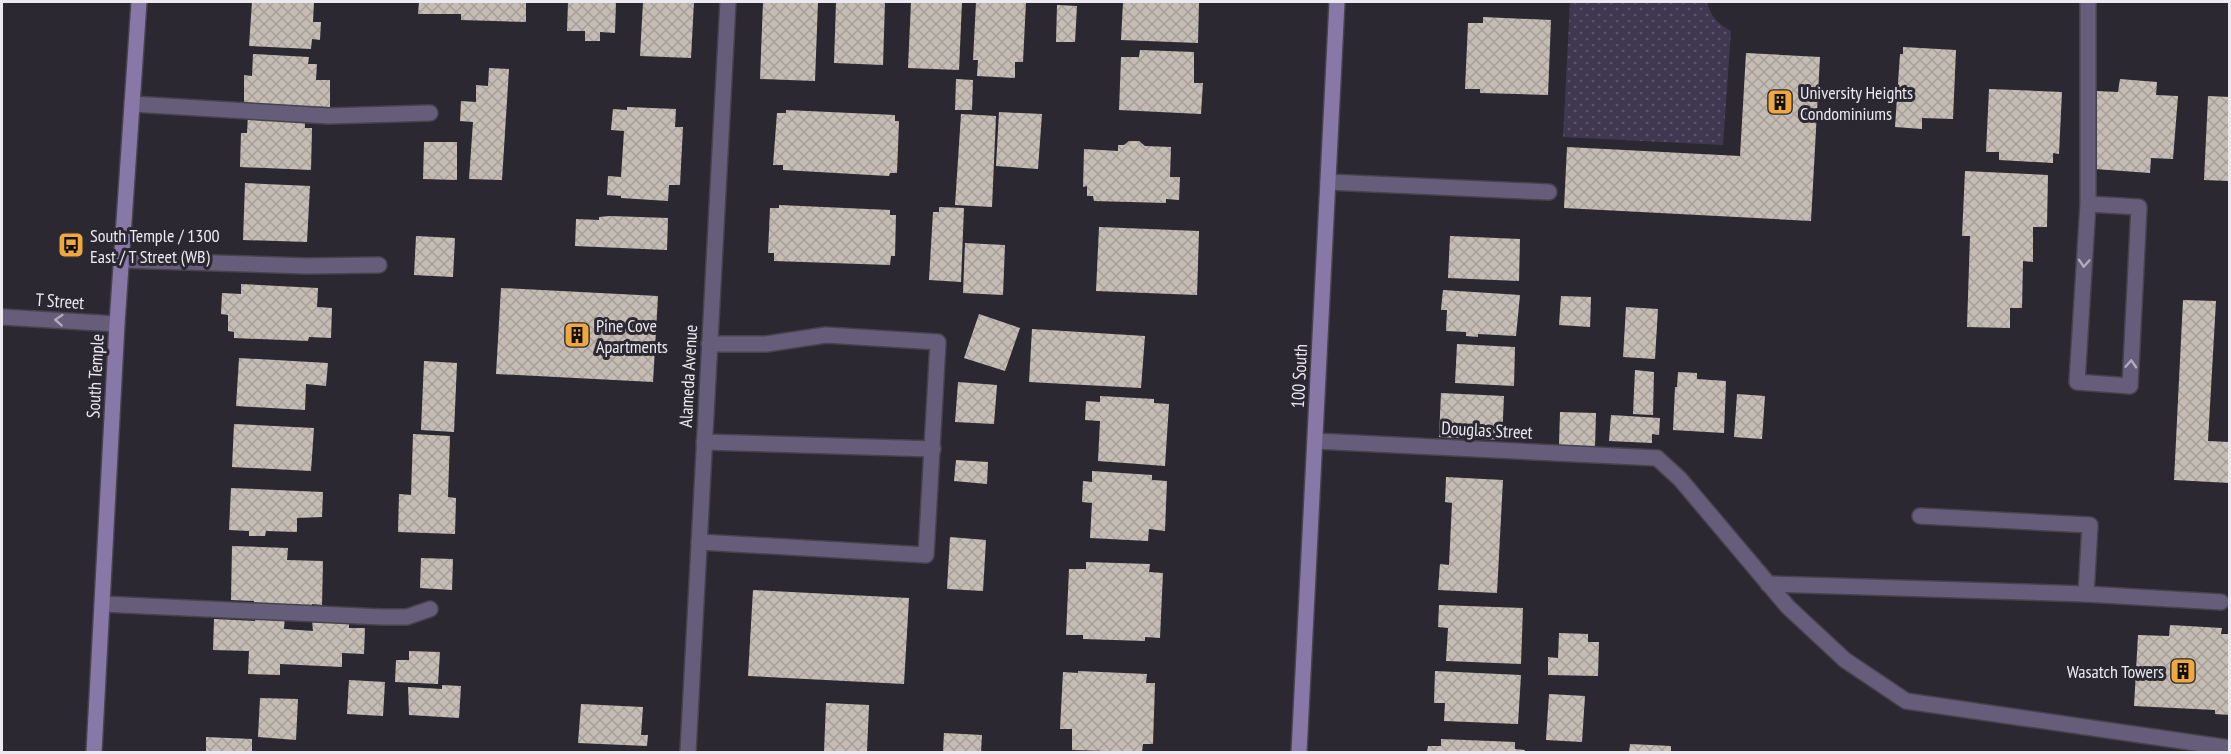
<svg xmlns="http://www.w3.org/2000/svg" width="2231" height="754" font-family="'PT Sans Narrow',sans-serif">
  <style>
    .grass { fill: url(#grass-dots) }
    .building { fill: url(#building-cross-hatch) }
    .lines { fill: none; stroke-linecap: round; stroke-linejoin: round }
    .service-casing { stroke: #46434c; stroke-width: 18 }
    .minor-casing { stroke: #46434c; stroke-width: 18 }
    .secondary-casing { stroke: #46434c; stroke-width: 18 }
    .service { stroke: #665d7a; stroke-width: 15 }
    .minor { stroke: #665d7a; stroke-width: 15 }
    .secondary { stroke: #8878a7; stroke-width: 15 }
    .oneway { stroke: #b0abbb }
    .labels { text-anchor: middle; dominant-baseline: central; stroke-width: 6; stroke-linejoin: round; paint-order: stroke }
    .poi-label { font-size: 18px; fill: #eceaf0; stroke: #2b2831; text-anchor: start }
    .street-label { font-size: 18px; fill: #eceaf0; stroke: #2b2831 }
  </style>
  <defs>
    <pattern id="grass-dots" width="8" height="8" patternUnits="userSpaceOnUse" patternTransform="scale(1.5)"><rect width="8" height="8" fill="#403851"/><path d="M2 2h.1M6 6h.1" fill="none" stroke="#5c556a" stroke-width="1.8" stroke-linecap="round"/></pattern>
    <pattern id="building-cross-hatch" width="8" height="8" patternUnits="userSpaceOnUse" patternTransform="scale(1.5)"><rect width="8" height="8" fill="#c5bdb4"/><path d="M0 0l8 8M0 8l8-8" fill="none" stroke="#a69f99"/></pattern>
  </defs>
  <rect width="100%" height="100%" fill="#2b2831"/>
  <path class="grass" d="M 1570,2 L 1707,2 C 1711,17 1717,23 1731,31 L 1723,145 L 1563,137 Z"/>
  <g class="building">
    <polygon points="252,2 314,2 313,22 321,22 320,40 312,39 311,49 249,46"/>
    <polygon points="419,2 526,2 526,22 461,20 461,14 418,14"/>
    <polygon points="568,2 616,2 615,33 600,32 600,41 585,41 585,31 567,31"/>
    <polygon points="643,2 694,2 691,58 640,56"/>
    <polygon points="763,2 818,2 815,81 760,79"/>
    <polygon points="836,2 885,2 883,65 834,63"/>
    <polygon points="911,2 962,2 959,70 908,68"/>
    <polygon points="976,2 1026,2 1023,62 1015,62 1015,78 977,76 978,60 973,60"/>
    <polygon points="1123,2 1199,2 1198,43 1121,40"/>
    <polygon points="1057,5 1077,6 1075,42 1056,42"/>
    <polygon points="1483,17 1551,20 1548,95 1480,93 1480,89 1465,89 1468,23 1483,23"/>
    <polygon points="1903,47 1956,50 1953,119 1922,118 1922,129 1895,127 1900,54 1903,54"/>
    <polygon points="1140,50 1194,52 1194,83 1203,83 1201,114 1119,110 1121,57 1139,57"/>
    <polygon points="1746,53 1820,57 1811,221 1564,208 1567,147 1740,156"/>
    <polygon points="253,54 309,57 308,64 317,64 316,80 330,80 330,107 244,105 244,75 252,76"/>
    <polygon points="489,68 509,69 502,180 469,179 473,122 460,121 461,101 476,102 476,85 488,86"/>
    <polygon points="956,79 973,80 972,110 955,110"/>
    <polygon points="2120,79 2157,82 2156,95 2178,96 2173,159 2151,158 2150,173 2095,169 2097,154 2092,154 2096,91 2118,92"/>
    <polygon points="1989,89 2062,92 2059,154 2053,153 2053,163 1999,160 1999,152 1986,152"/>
    <polygon points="2208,96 2230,97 2230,181 2204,180"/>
    <polygon points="627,107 676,109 675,127 683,127 680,185 669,185 668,201 621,198 621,196 607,195 608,176 621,177 624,131 611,130 613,109 627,110"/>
    <polygon points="786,110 895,115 895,121 899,121 897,173 890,173 889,176 783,170 783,165 773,165 777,113 786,113"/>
    <polygon points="999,112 1042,114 1038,169 996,166"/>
    <polygon points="961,114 996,116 992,207 955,205"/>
    <polygon points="248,115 305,118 305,128 312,128 311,170 240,167 241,133 247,133"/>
    <polygon points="1129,141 1139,141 1145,146 1171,147 1170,177 1180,177 1179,200 1166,199 1166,203 1094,201 1093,196 1087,196 1087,186 1083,187 1084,149 1118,151 1118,145 1124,145"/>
    <polygon points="424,142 457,142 457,180 423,179"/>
    <polygon points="1965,171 2048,175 2047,227 2033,227 2033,262 2023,261 2022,308 2010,308 2010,328 1967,327 1970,236 1962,236"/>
    <polygon points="245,183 310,186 307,242 243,240"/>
    <polygon points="779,205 890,210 890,215 896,215 895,256 891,256 890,265 774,261 774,253 768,253 770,208 779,208"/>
    <polygon points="939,207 964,208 961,282 929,280 933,212 939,212"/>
    <polygon points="610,216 668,218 667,250 575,246 576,219 599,220 599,217"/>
    <polygon points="1099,227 1199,231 1197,295 1096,291"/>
    <polygon points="416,236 455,238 453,277 414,275"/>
    <polygon points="1450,236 1520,239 1519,281 1448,278"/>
    <polygon points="965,243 1005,245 1003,295 963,293"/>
    <polygon points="241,284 318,288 317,307 332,308 331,338 309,337 308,341 234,338 234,332 228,331 228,315 221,314 222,293 241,294"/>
    <polygon points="501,288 658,296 653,382 496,374"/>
    <polygon points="1443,290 1520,295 1516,336 1478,334 1478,337 1466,336 1466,332 1446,331 1447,310 1441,310"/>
    <polygon points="1561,296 1591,297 1590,327 1559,325"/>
    <polygon points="2183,300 2216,301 2208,441 2230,442 2230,483 2174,480"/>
    <polygon points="1626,307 1658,309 1655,359 1623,357"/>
    <polygon points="979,314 1020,328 1005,371 964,358"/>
    <polygon points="1032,329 1145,336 1141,388 1029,382"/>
    <polygon points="1457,344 1515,347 1514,386 1455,383"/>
    <polygon points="239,358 328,363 326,386 306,384 305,410 236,406"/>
    <polygon points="424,361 457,363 454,432 421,430"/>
    <polygon points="1635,370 1654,372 1653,415 1633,414"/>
    <polygon points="1678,372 1697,373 1697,379 1726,381 1724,433 1673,430 1675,387 1677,387"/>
    <polygon points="958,382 997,385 994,424 955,422"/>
    <polygon points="1441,393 1504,396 1502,440 1439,437"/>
    <polygon points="1737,394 1765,396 1762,439 1734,437"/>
    <polygon points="1100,396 1154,399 1154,403 1169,404 1165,466 1098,461 1100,421 1085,420 1086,401 1100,402"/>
    <polygon points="1560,412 1596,413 1595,447 1559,445"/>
    <polygon points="1611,415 1660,418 1659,435 1652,434 1652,443 1609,441"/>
    <polygon points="234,424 314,428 311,471 232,467"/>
    <polygon points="413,434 450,436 448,497 456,498 455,534 398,532 399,494 411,495"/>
    <polygon points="956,460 988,462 987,484 954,481"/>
    <polygon points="1092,471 1152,475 1152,480 1167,481 1165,531 1149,529 1148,541 1090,538 1092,503 1082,502 1083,481 1092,482"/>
    <polygon points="1446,477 1503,480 1497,593 1438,590 1440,564 1449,565 1452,503 1445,502"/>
    <polygon points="231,488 323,492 322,517 297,518 297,532 266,531 265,536 249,536 249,531 229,530"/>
    <polygon points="950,537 986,540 983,591 947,589"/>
    <polygon points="232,546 288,548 287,560 323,561 322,605 312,604 312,609 254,606 254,601 231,600"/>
    <polygon points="421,558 453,559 452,590 420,588"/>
    <polygon points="1086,562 1150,564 1149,572 1163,573 1160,638 1145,637 1145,641 1083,639 1083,635 1066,635 1069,569 1086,569"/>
    <polygon points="753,590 909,598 904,684 748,676"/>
    <polygon points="1439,605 1523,608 1521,664 1446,661 1448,628 1438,627"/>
    <polygon points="255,614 285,615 284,629 313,631 312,621 349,623 349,628 365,628 364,654 342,653 342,667 280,664 280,675 248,674 249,651 213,650 214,619 255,621"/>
    <polygon points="2170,625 2222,628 2221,634 2230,634 2230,715 2215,714 2215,710 2134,706 2138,635 2169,636"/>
    <polygon points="1559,633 1588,634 1588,642 1599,642 1598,676 1548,675 1548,657 1558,658"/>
    <polygon points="409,651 440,652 438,684 395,682 396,660 409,660"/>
    <polygon points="1078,671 1147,674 1146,683 1155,683 1153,744 1143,744 1142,752 1072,750 1072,729 1060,729 1063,672 1078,673"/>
    <polygon points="1435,671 1521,675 1518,724 1444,721 1445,703 1434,703"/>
    <polygon points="349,680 385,682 383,716 347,714"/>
    <polygon points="442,685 461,686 459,718 409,715 408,687 442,689"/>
    <polygon points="1549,694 1585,696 1582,742 1546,740"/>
    <polygon points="260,698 298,699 296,740 258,737"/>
    <polygon points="826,703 869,705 867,752 824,752"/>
    <polygon points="581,704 643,707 641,735 648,735 647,746 578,743"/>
    <polygon points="944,733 982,735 981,752 943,752"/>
    <polygon points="206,737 252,739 252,752 206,752"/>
    <polygon points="1441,739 1515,742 1515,749 1525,750 1524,752 1427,752 1428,746 1441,746"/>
    <polygon points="1630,744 1671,746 1671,752 1629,752"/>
  </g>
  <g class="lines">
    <g class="service-casing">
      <g id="service">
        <polyline points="2088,2 2088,204 2077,382 2130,386 2139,207 2088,204"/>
        <polyline points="132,104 329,116 430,113"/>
        <polyline points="1328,182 1549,192"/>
        <polyline points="121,260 307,266 379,265"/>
        <polyline points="704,442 933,449"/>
        <polyline points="1657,458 1680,479 1788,607 1845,660 1906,701 2230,748"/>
        <polyline points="699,542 926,555 938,342 826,335 766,344 709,344"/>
        <polyline points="1768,584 2086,594 2090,525 1920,516"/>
        <polyline points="2086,594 2221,602"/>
        <polyline points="102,604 382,617 407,617 430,609"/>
      </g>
    </g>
    <g class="minor-casing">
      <g id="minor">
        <polyline points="2,317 117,324"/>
        <polyline points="1315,441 1657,458"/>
        <polyline points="688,752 728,2"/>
      </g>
    </g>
    <g class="secondary-casing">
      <g id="secondary">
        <polyline points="94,752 117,324 139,2"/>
        <polyline points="1299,752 1337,2"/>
      </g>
    </g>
    <use href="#service" class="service"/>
    <use href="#minor" class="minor"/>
    <use href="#secondary" class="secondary"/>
  </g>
  <defs><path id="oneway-chevron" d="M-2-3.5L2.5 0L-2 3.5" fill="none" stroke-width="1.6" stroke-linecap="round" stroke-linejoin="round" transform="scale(1.5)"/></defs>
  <g class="oneway">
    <use href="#oneway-chevron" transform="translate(2084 263) rotate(94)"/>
    <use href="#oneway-chevron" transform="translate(59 320) rotate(-176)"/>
    <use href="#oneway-chevron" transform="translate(2131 364) rotate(-87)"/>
  </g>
  <defs>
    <g id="building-square" transform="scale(1.35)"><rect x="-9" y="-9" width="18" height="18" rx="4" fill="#efa73e" stroke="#2b2831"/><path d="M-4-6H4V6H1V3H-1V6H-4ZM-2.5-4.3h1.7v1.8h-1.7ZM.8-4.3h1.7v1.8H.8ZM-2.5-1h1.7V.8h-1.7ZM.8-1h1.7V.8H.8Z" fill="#111"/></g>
    <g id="bus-square" transform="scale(1.35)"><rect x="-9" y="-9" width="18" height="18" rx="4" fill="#efa73e" stroke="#2b2831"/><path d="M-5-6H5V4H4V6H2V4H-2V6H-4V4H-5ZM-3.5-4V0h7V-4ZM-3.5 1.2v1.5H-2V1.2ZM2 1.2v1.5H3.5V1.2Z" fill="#111"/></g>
  </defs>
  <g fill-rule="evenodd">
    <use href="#building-square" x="1780" y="102"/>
    <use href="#bus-square" x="71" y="245"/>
    <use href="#building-square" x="577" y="335"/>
    <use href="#building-square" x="2183" y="671"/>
  </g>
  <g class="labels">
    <g class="poi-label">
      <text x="1800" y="92">University Heights<tspan x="1800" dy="21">Condominiums</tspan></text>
      <text x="90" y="235">South Temple / 1300<tspan x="90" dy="21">East / T Street (WB)</tspan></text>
      <text x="596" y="325">Pine Cove<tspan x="596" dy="21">Apartments</tspan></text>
      <text x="2164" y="671" text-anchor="end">Wasatch Towers</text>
    </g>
    <g class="street-label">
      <text transform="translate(60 301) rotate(4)">T Street</text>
      <text transform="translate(95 376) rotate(-87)">South Temple</text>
      <text transform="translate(688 376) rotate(-87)">Alameda Avenue</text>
      <text transform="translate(1299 376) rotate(-87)">100 South</text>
      <text transform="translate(1487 430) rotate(3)">Douglas Street</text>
    </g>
  </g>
  <rect width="2231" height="754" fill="none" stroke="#eceaf0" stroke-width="6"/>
</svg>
